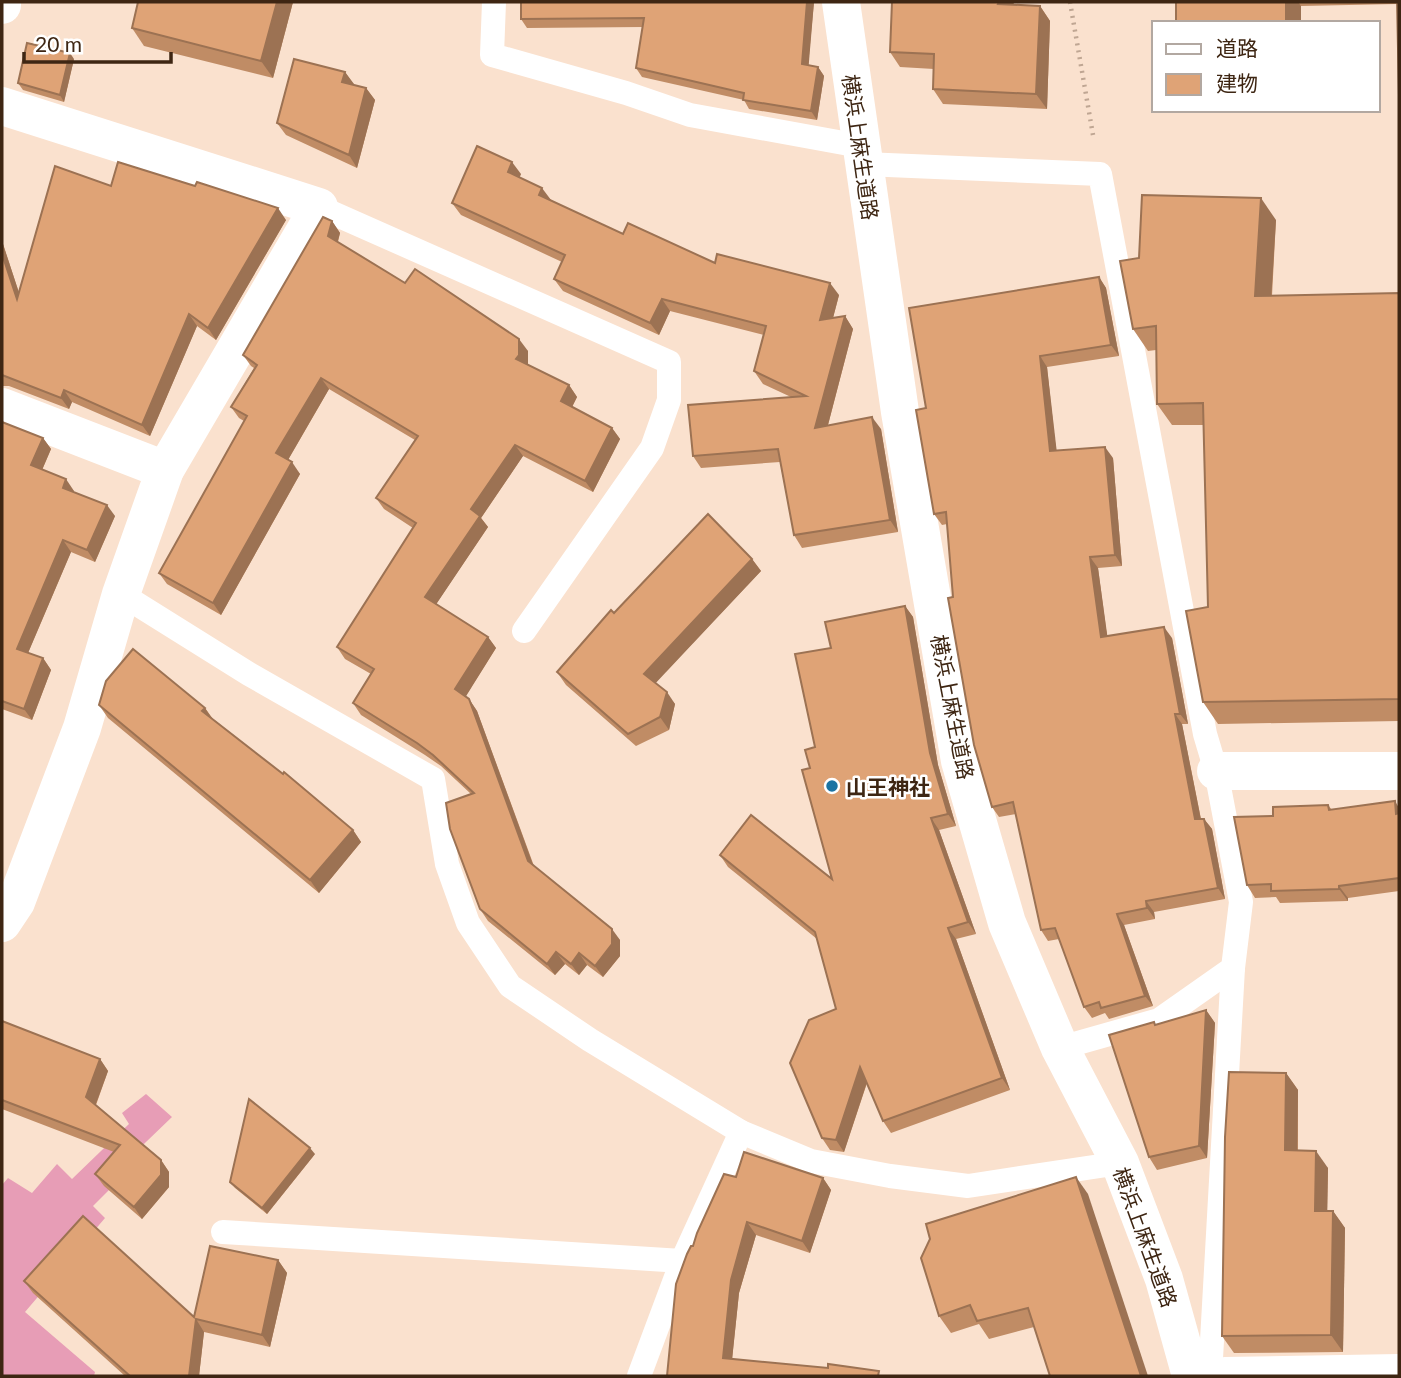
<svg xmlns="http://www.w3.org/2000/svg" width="1401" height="1378" font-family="Lato,'Noto Sans JP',sans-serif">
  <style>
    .forest { fill: #e79db6 }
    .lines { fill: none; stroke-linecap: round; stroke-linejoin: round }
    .path { stroke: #bfa693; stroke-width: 4.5; stroke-dasharray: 2 5; stroke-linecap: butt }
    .service { stroke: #fff; stroke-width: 24 }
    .minor { stroke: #fff; stroke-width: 38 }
    .primary { stroke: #fff; stroke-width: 38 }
    .wall { fill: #c08c65 }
    .shaded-wall { fill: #9c7253 }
    .building { fill: #dfa376; stroke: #9c7253; stroke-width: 2 }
    .poi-dot { fill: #1b74a3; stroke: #fff; stroke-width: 2.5 }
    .labels { text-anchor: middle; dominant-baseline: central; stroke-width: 5; stroke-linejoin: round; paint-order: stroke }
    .street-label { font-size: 21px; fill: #3e2613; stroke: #fff }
    .poi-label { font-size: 21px; font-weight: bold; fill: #3e2613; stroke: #fff; text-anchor: start }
  </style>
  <rect width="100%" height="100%" fill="#fae1ce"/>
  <polygon class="forest" points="146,1094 172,1117 121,1166 127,1172 93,1206 105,1218 25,1312 95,1372 94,1376 2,1376 2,1185 8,1178 32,1193 57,1164 72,1179 129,1124 122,1113"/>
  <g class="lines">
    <polyline class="path" points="1070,2 1093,135"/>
    <g class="service">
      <polyline points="494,2 492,55 626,93 690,115 860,146"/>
      <polyline points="864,164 1100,174 1205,734 1216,771 1241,902 1233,968 1159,1020 1060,1048"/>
      <polyline points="319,207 669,362 669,400 652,448 524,631"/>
      <polyline points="121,594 249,674 433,779 447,864 468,923 510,986 590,1040 741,1132 811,1161 890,1176 968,1186 1120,1163"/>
      <polyline points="223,1232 682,1261"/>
      <polyline points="639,1376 682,1261 741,1132"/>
      <polyline points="1210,1376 1233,968"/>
    </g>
    <g class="minor">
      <polyline points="2,5 2,2"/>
      <polyline points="2,106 319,207 165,470 121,594 82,728 16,902 2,923"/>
      <polyline points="2,407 165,470"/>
      <polyline points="1216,771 1399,771"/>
      <polyline points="1225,1376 1399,1373"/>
    </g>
    <polyline class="primary" points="841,2 900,412 960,761 1007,923 1060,1048 1120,1163 1164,1279 1191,1376"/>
  </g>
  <g class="wall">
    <polygon points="293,2 273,78 144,46 132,28"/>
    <polygon points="521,2 814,2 808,66 818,67 824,76 817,120 749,109 744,100 642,77 636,68 643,27 527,28 521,19"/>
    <polygon points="892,2 1014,2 1013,5 1040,6 1050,21 1047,109 943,104 933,89 934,69 900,67 890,52"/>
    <polygon points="1176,2 1399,2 1397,4 1301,6"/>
    <polygon points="74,59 64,102 23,90 18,83"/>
    <polygon points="345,72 354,85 366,88 375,100 357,168 286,135 277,123"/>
    <polygon points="521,174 519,178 551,201 623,234 715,263 839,295 833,318 845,316 853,329 828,425 881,429 898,532 802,548 794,535 780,462 701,468 693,456 791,397 763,384 754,371 764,335 670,311 659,335 563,291 554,279 562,262 461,215 452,203"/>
    <polygon points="111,186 286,220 216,340 197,326 150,436 72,402 69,409 9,386 2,386 2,241 19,293"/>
    <polygon points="1276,220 1272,296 1399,293 1399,721 1218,724 1203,702 1208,607 1204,425 1172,425 1157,404 1156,350 1148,351 1133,329 1139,258"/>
    <polygon points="332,221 340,233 338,242 405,283 528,351 528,365 569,385 577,397 572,407 612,428 620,439 593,492 523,456 481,518 488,527 436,604 488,637 496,648 465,697 469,699 477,711 534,866 620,940 620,956 603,977 587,965 579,975 565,964 555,975 488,921 480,909 471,794 441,766 425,755 361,715 353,703 371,674 345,659 337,647 413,528 384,509 376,498 415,440 329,389 288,460 300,474 221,615 167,584 159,573 244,421 239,418 231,407 254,368 251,366 243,355"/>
    <polygon points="1099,277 1106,288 1119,356 1047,367 1056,451 1113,458 1122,566 1098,568 1107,636 1172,638 1188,724 1182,724 1201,819 1204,819 1212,829 1225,899 1154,912 1155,919 1124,925 1153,1006 1109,1019 1105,1013 1092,1018 1084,1007 1059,939 1048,941 1041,930 1016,814 999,817 992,807 947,524 942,525 934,514 926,408"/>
    <polygon points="2,422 43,438 51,449 42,470 74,491 74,492 115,516 95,562 71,552 28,653 43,658 51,670 32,720 2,709"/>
    <polygon points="752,559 761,571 655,683 675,704 669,730 636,746 566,685 557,672 614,613"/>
    <polygon points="905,606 913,617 938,765 956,826 939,830 976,934 956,939 1010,1090 891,1133 883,1121 867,1083 844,1152 830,1150 822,1138 836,1009 817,939 728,867 720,855 832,879 810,768 815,747 831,648"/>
    <polygon points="99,705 205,708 213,719 353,830 361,842 319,893 108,718"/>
    <polygon points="1328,805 1332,810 1399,808 1399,891 1348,898 1348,901 1280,903 1276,897 1255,898 1247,885 1273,816"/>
    <polygon points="1206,1010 1215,1023 1207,1158 1157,1170 1149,1157 1154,1022 1156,1025"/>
    <polygon points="2,1021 100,1059 108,1071 96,1105 161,1160 169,1172 169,1187 142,1219 104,1186 95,1174 114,1152 2,1109"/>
    <polygon points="1286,1073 1298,1090 1298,1151 1328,1168 1327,1211 1333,1211 1345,1228 1343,1352 1234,1353 1222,1336"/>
    <polygon points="315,1154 267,1214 235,1188 230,1182"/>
    <polygon points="736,1177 823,1178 831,1190 810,1253 756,1235 739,1293 732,1359 828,1368 879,1371 667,1376 693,1246"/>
    <polygon points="1088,1194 1034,1327 989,1339 979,1324 951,1333 939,1316"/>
    <polygon points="278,1260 287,1273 270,1347 204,1332 199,1376 125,1376 33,1293 24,1281 194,1317"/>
  </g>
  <g class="shaded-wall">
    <polygon points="277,2 293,2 273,78 261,61"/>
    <polygon points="807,2 814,2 808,73 802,64"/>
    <polygon points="999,2 1014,2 1009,19 998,4"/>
    <polygon points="1286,2 1298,2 1301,6 1301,23 1286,23"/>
    <polygon points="1040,6 1050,21 1047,109 1036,94"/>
    <polygon points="70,53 74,59 64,102 60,95"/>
    <polygon points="818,67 824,76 817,120 811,111"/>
    <polygon points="345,72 354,84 351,94 342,82"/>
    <polygon points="366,88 375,100 357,168 349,155"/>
    <polygon points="512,162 521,174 516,185 508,172"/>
    <polygon points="542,188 551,200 547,207 539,195"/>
    <polygon points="1261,198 1276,220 1270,318 1255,296"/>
    <polygon points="278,208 286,220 216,340 208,328"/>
    <polygon points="332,221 340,233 336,247 328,236"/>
    <polygon points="2,241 25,311 17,299 2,254"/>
    <polygon points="1099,277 1106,288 1119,356 1111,345"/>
    <polygon points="830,283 839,295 829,333 820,320"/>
    <polygon points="662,299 670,311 659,335 650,323"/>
    <polygon points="189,314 197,326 150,436 142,425"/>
    <polygon points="845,316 853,329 824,440 815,428"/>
    <polygon points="519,339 528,351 528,366 516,359"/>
    <polygon points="1040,356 1047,367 1058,462 1050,451"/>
    <polygon points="321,378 329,389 285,465 276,453"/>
    <polygon points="569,385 577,397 569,413 561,401"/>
    <polygon points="64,390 72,402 69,409 61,398"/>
    <polygon points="872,417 881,429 898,532 890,520"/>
    <polygon points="612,428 620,439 593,492 585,481"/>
    <polygon points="43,438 51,449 39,477 31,465"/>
    <polygon points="515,445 523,456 481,518 488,527 433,609 425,597 471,509"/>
    <polygon points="1105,447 1113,458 1122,566 1115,555"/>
    <polygon points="292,462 300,474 221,615 213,603"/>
    <polygon points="66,479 74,491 71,499 63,488"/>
    <polygon points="107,505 115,516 95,562 87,550"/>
    <polygon points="63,540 71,552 25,660 17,649"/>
    <polygon points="1090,557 1098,568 1109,648 1101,637"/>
    <polygon points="752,559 761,571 652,687 644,674"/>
    <polygon points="905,606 913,617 938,765 956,826 948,814 930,753"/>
    <polygon points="1164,627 1172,638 1188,724 1180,714"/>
    <polygon points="488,637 496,648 463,701 455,689"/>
    <polygon points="43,658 51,670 32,720 24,709"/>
    <polygon points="667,692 675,704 669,730 660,717"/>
    <polygon points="469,699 477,711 536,873 528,861"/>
    <polygon points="205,708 213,720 202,711"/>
    <polygon points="1175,714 1182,724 1203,830 1195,819"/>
    <polygon points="1395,801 1399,808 1399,818 1396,814"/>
    <polygon points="931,818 939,830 976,934 968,922"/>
    <polygon points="1204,819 1212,829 1225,899 1218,888"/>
    <polygon points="353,830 361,842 319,893 310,880"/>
    <polygon points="1339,886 1348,898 1348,901 1339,889"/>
    <polygon points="1146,901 1154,912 1155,919 1147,908"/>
    <polygon points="1117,914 1124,925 1153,1006 1145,996"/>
    <polygon points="948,928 956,939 1010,1090 1002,1078"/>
    <polygon points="612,929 620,940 620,956 603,977 595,966"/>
    <polygon points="556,952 565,964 555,975 547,964"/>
    <polygon points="579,953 587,965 579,975 571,964"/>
    <polygon points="1206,1010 1215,1023 1207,1158 1199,1146"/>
    <polygon points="100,1059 108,1071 94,1109 86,1097"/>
    <polygon points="860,1067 868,1079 844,1152 836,1140"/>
    <polygon points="1286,1073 1298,1090 1297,1168 1285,1150"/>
    <polygon points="310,1148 315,1154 267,1214 262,1208"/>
    <polygon points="1316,1151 1328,1168 1327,1228 1315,1211"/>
    <polygon points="161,1160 169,1172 169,1187 142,1219 134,1207"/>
    <polygon points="1076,1177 1088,1194 1148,1376 1141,1376"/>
    <polygon points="823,1178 831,1190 810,1253 802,1241"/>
    <polygon points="1333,1211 1345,1228 1343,1352 1331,1335"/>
    <polygon points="747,1222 756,1235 739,1293 731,1370 723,1358 731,1280"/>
    <polygon points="278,1260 287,1273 270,1347 262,1335"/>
    <polygon points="196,1319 204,1332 199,1376 189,1376"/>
  </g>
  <g class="building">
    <polygon points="138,2 277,2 261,61 132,28"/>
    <polygon points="521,2 807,2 802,64 818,67 811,111 743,100 744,93 636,68 644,18 521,19"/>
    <polygon points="892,2 999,2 998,4 1040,6 1036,94 933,89 934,54 890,52"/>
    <rect x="1176" y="2" width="110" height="21"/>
    <polygon points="1397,2 1399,2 1399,95"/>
    <polygon points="27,43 70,53 60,95 18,83"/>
    <polygon points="294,59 345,72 342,82 366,88 349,155 277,123"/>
    <polygon points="477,146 512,162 508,172 542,188 539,195 623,234 628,223 715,263 717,254 830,283 820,320 845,316 815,428 872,417 890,520 794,535 778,449 693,456 688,405 806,396 754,371 766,326 662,299 650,323 554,279 565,255 452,203"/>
    <polygon points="118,162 195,186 197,182 278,208 208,328 189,314 142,425 64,390 61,398 2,375 2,254 17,299 55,166 111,186"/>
    <polygon points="1142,195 1261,198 1255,296 1399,293 1399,699 1203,702 1186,611 1208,607 1203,403 1157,404 1156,326 1133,329 1120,261 1139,258"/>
    <polygon points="323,217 332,221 328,236 405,283 415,269 519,339 519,355 516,359 569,385 561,401 612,428 585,481 515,445 471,509 480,516 425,597 488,637 455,689 469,699 528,861 612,929 612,944 595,966 579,953 571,964 556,952 547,964 480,909 450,829 446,803 474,793 433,755 417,743 353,703 374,669 337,647 416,523 376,498 418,436 321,378 276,453 292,462 213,603 159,573 247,416 231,407 257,365 243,355"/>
    <polygon points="1099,277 1111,345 1040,356 1050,451 1105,447 1115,555 1090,557 1101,637 1164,627 1180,714 1175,714 1195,819 1204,819 1218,888 1146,901 1147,908 1117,914 1145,996 1101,1008 1099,1002 1084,1007 1055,928 1041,930 1013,802 992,807 974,745 948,598 953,597 946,512 934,514 916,410 926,408 909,308"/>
    <polygon points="2,422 43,438 31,465 66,479 63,488 107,505 87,550 63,540 17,649 43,658 24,709 2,701"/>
    <polygon points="708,514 752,559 644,674 667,692 660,717 628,734 557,672 611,610 614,613"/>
    <polygon points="905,606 930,753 948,814 931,818 968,922 948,928 1002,1078 883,1121 860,1067 836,1140 822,1138 790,1063 809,1020 836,1009 815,932 720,855 751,815 832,879 802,770 810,768 805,750 815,747 795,654 831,648 825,622"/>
    <polygon points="133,649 205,708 202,711 283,774 284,772 353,830 310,880 99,705 106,681"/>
    <polygon points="1395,801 1396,814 1399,813 1399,878 1339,886 1339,889 1271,891 1271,884 1247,885 1234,817 1273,816 1273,807 1328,805 1329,810"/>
    <polygon points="1206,1010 1199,1146 1149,1157 1109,1035 1154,1022 1155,1025"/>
    <polygon points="2,1021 100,1059 86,1097 161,1160 161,1175 134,1207 95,1174 120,1145 2,1100"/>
    <polygon points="1229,1072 1286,1073 1285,1150 1316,1151 1315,1211 1333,1211 1331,1335 1222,1336 1225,1137"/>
    <polygon points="249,1099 310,1148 262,1208 230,1182"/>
    <polygon points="744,1152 823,1178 802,1241 747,1222 731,1280 723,1358 828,1368 828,1364 879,1371 878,1376 667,1376 676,1284 687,1254 691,1246 693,1246 697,1233 724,1174 736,1177"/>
    <polygon points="1076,1177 1141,1376 1050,1376 1028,1308 977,1321 970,1305 939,1316 921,1258 930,1239 926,1224"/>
    <polygon points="83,1216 194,1317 210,1246 278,1260 262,1335 196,1319 189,1376 130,1376 24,1281"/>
  </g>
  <circle class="poi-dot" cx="832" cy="786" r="7"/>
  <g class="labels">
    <g class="street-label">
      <text transform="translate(861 147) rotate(82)">横浜上麻生道路</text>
      <text transform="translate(953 707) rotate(79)">横浜上麻生道路</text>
      <text transform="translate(1146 1237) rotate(70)">横浜上麻生道路</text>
    </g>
    <g class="poi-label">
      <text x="846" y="786">山王神社</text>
    </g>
  </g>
  <rect width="1401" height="1378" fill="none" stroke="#3e2613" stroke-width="7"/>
  <rect x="1152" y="21" width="228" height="91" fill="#ffffff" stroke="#b2a8a1" stroke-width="2"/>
  <rect x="1166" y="44" width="35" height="10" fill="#ffffff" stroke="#b2a8a1" stroke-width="2"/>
  <text x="1216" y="56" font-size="21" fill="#3e2613">道路</text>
  <rect x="1166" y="74" width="35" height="21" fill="#dfa376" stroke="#b2a8a1" stroke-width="2"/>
  <text x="1216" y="91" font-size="21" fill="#3e2613">建物</text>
  <path d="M24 52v10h147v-10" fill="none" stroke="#3e2613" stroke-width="3.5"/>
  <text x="35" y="52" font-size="21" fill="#3e2613" stroke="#ffffff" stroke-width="5" paint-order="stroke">20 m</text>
</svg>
